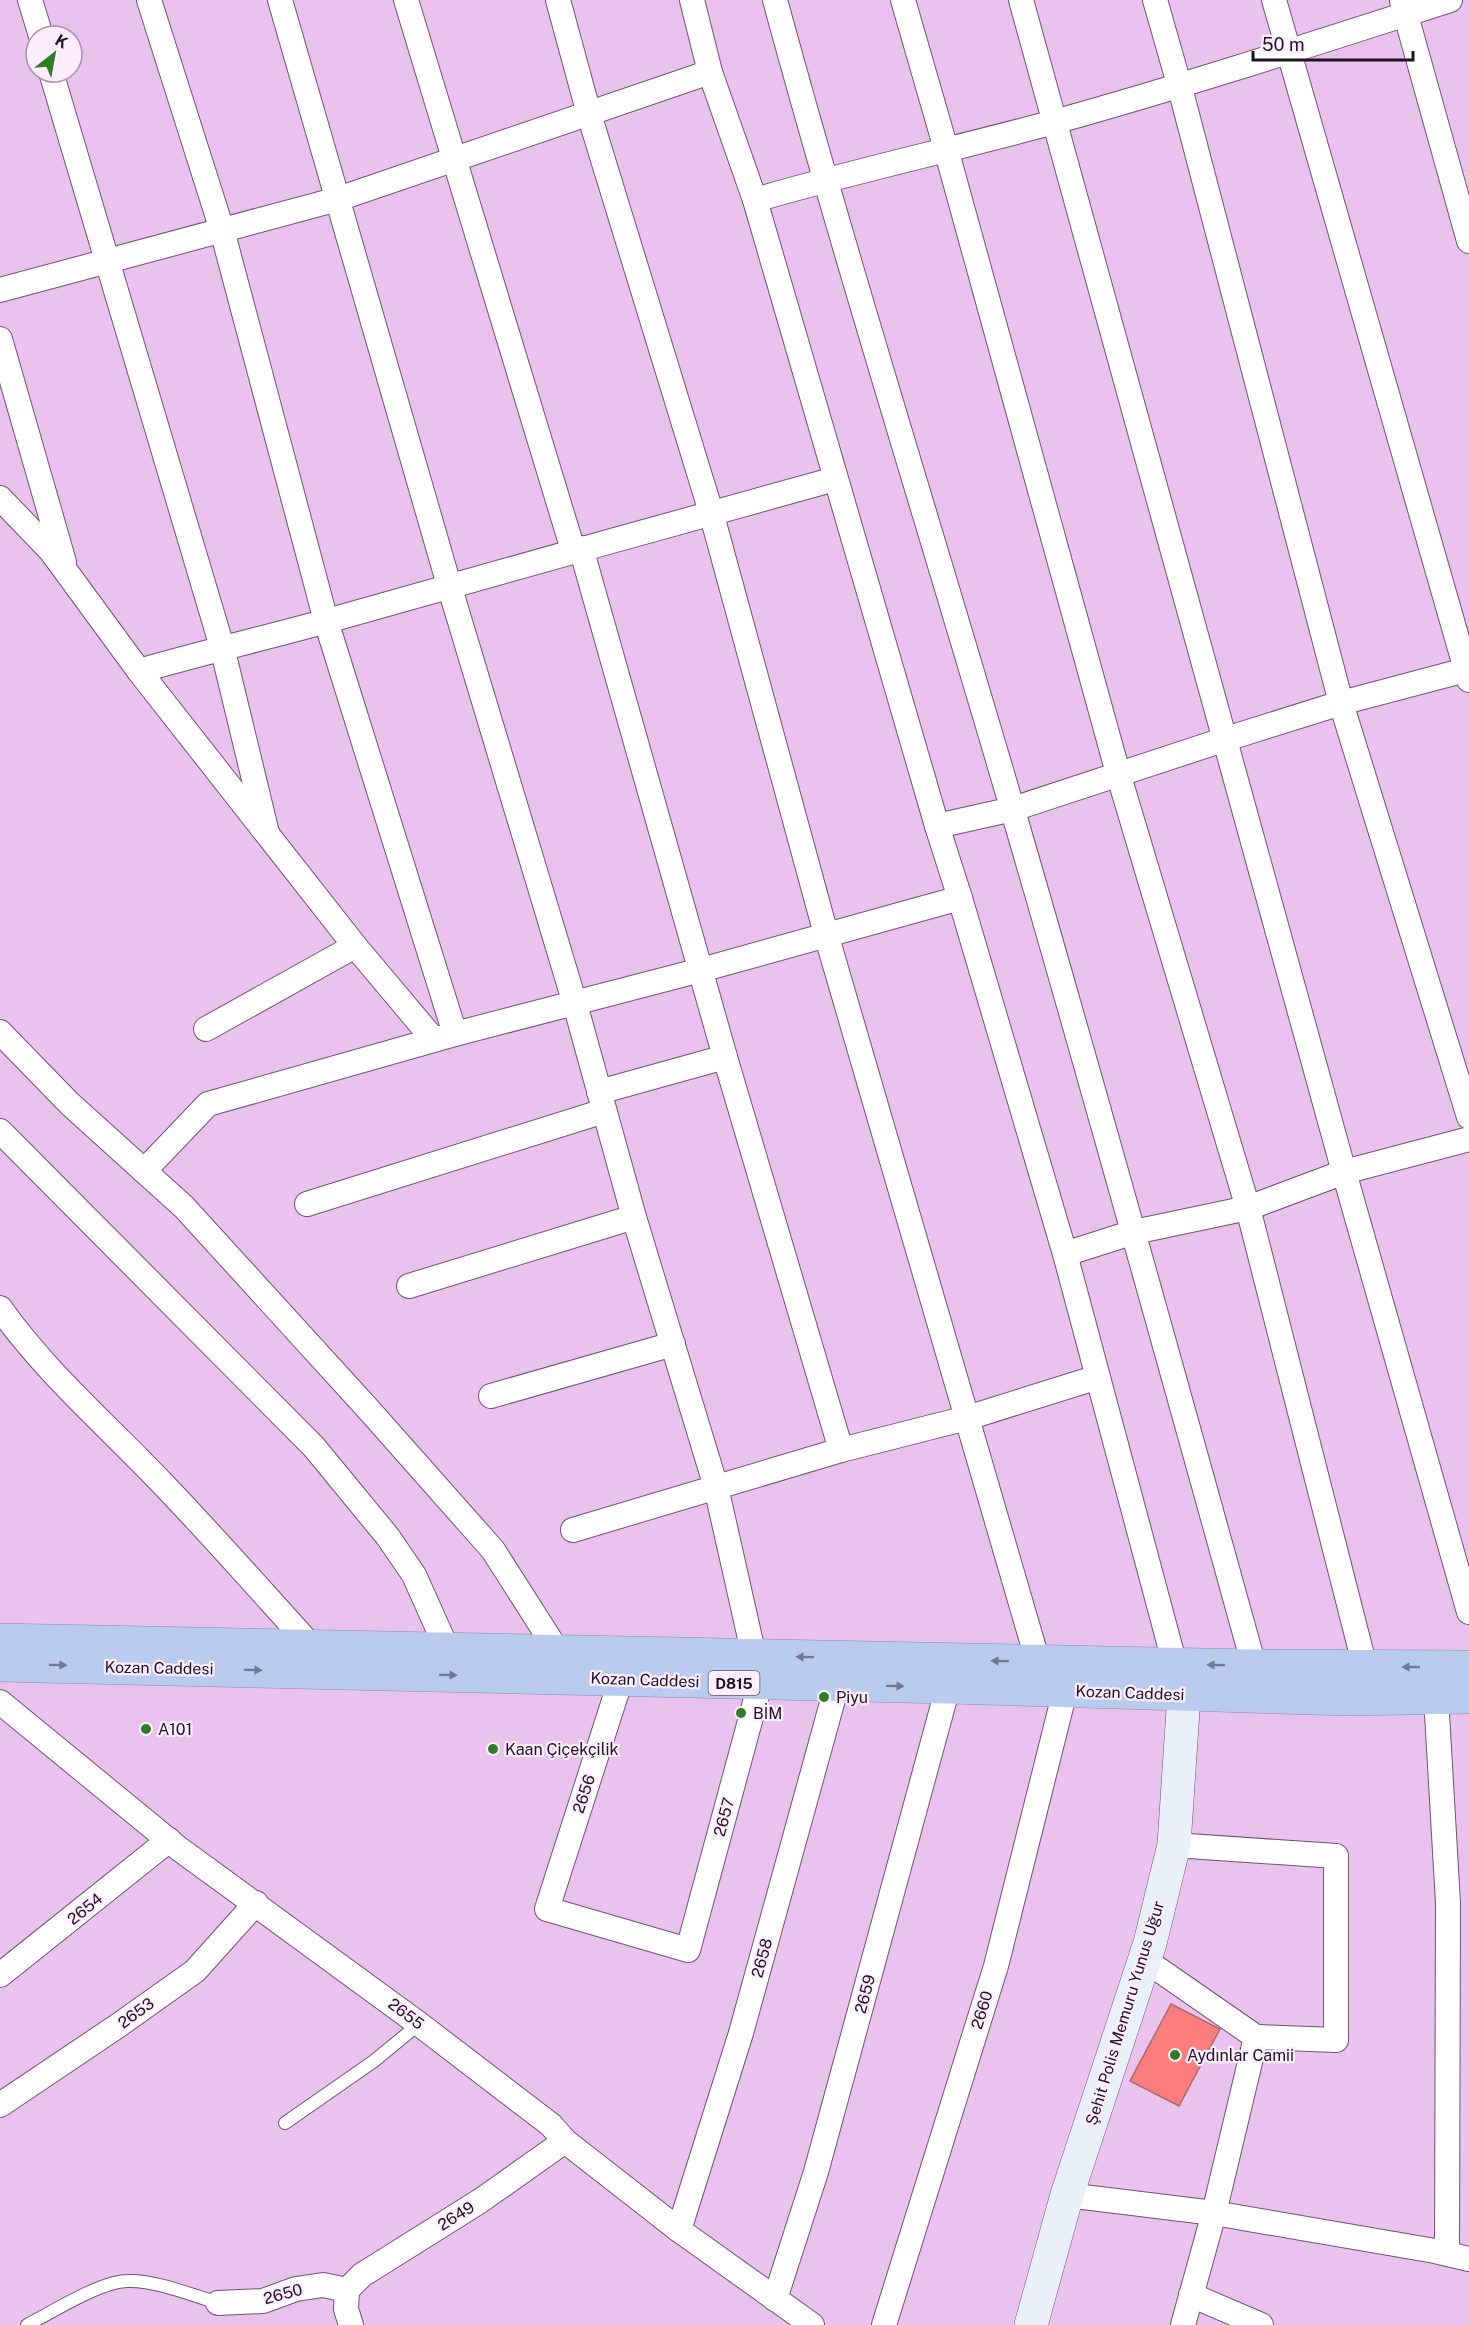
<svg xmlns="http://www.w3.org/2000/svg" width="1469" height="2325" font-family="'Public Sans',sans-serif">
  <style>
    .building { fill: #fb7e7d; stroke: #a66d6b; stroke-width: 1.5 }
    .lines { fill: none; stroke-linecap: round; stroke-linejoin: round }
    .lane-casing { stroke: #735178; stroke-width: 14 }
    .street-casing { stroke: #735178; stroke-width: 26 }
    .secondary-casing { stroke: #735178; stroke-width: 34 }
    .highway-casing { stroke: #838ba7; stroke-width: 34 }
    .lane { stroke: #fff; stroke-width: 12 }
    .street { stroke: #fff; stroke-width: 24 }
    .secondary { stroke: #eaf0fa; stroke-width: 33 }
    .highway { stroke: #b9ccef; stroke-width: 33 }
    .oneway { fill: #747993 }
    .poi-dot { fill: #2e7e28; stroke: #fdedff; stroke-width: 2 }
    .labels { text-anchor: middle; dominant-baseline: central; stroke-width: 4.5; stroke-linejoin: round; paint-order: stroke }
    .shield { fill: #fdedff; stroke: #625464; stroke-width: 1.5 }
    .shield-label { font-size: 15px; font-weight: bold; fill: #201322 }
    .street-label { font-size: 16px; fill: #201322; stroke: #fdedff }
    .poi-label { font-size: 16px; fill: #201322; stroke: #fdedff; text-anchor: start }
  </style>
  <rect width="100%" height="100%" fill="#e9c3ee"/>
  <polygon class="building" points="1171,2004 1220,2029 1179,2106 1130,2081"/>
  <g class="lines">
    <g class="lane-casing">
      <g id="lane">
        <polyline points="285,2123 374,2061 419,2024"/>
        <path d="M 27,2325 C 52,2312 101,2281 128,2281 C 155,2280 192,2295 218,2303"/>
      </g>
    </g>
    <g class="street-casing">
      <g id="street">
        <polyline points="30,0 41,36"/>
        <polyline points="149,0 222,230 326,621 455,1034"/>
        <polyline points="280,0 449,585 575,1004 634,1217 716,1487 754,1656"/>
        <polyline points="406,0 573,550"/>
        <polyline points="558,0 589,114 711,512 826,934 1038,1662"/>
        <path d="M 692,0 L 710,72 L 755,200 C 854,171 955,149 1054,122 C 1187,85 1319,42 1450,0"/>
        <path d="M 775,0 C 849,272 934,540 1013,811 C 1096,1095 1175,1381 1254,1666"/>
        <polyline points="903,0 946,149 1118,773 1248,1208 1365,1667"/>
        <polyline points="1021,0 1344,1172 1469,1612"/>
        <polyline points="1155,0 1179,84 1341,703 1469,1117"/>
        <polyline points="1274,0 1469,680"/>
        <polyline points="1402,1 1469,241"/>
        <polyline points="51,72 222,647 267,833"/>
        <polyline points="755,200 937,826 1013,809 1226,739 1341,703 1469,669"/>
        <polyline points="0,290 338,199 710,72"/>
        <polyline points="0,339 64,562"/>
        <polyline points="0,498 51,551 139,671 355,946 434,1040"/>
        <polyline points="581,548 725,1057 841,1450"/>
        <path d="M 139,671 C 201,653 265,638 327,621 C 497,574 665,525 835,479"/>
        <polyline points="937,826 960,898 1065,1254 1134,1232 1248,1208 1344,1172 1469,1139"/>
        <polyline points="206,1029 355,946"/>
        <polyline points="0,1032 70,1104 184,1207 369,1410 493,1550 558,1652"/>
        <polyline points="599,1092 725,1057"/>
        <polyline points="0,1131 314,1447 388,1537 414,1575 448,1651"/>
        <polyline points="144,1171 208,1104 455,1034 701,970 960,898"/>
        <polyline points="307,1204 604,1111"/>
        <polyline points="1065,1254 1175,1665"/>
        <polyline points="409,1286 634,1217"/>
        <path d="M 0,1308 C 45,1372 107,1425 161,1482 C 213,1536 262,1592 312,1647"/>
        <polyline points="491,1396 673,1344"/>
        <polyline points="573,1530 841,1450 967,1418 1098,1377"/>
        <polyline points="621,1679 547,1909 688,1950 760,1684"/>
        <polyline points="1436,1697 1448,1903 1447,2253"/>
        <polyline points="0,1702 178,1848 419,2024 551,2125 565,2141 679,2230 812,2325"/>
        <polyline points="1174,1845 1336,1856 1336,2040 1256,2037"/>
        <polyline points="1145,1960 1256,2037 1214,2213 1183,2325"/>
        <polyline points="0,1975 169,1840"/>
        <polyline points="0,2105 116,2027 195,1971 256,1903"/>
        <polyline points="1067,2195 1214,2213 1435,2251 1469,2259"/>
        <polyline points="679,2230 741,2033 837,1685"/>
        <polyline points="347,2290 362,2275 480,2201 565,2141"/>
        <polyline points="347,2290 346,2309 351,2325"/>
        <polyline points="1191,2295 1261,2325"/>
        <polyline points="775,2299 816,2172 948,1687"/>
        <polyline points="218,2303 263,2301 296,2289 323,2285 347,2290"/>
        <polyline points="884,2325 996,1966 1065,1691"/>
      </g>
    </g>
    <g class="secondary-casing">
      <polyline id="secondary" points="1031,2325 1067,2195 1150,1943 1174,1845 1184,1695"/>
    </g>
    <g class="highway-casing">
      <g id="highway">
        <polyline points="0,1640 1254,1666 1469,1667"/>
        <polyline points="0,1665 948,1687 1347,1699 1469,1697"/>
      </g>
    </g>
    <use href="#lane" class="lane"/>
    <use href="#street" class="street"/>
    <use href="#secondary" class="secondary"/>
    <use href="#highway" class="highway"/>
  </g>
  <defs><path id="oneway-solid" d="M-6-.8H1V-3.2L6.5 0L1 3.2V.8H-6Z" transform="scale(1.5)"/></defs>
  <g class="oneway">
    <use href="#oneway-solid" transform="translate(805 1657) rotate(-179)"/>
    <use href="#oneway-solid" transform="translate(1000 1661) rotate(-179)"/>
    <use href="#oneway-solid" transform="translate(58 1665) rotate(1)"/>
    <use href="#oneway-solid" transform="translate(1216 1665) rotate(-179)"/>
    <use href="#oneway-solid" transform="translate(1411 1667) rotate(-180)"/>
    <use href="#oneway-solid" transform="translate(253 1670) rotate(1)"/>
    <use href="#oneway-solid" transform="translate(448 1675) rotate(1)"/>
    <use href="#oneway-solid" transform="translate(895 1686) rotate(1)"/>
  </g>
  <g class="poi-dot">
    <circle cx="824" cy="1697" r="6"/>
    <circle cx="741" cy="1713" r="6"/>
    <circle cx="146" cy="1729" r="6"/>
    <circle cx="493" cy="1749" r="6"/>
    <circle cx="1175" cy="2055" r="6"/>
  </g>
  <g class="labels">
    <rect class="shield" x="708.5" y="1671" width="51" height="24" rx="4.5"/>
    <g class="shield-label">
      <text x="734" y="1683">D815</text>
    </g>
    <g class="street-label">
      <text transform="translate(159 1668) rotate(1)">Kozan Caddesi</text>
      <text transform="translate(645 1680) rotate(2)">Kozan Caddesi</text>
      <text transform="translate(1130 1693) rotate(2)">Kozan Caddesi</text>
      <text transform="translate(584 1794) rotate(-72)">2656</text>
      <text transform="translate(724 1817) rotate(-75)">2657</text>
      <text transform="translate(85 1909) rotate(-39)">2654</text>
      <text transform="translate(762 1958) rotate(-75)">2658</text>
      <text transform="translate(865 1994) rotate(-75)">2659</text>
      <text transform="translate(982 2010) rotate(-73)">2660</text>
      <text transform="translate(136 2013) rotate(-36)">2653</text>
      <text transform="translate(1125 2013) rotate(-73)">Şehit Polis Memuru Yunus Uğur</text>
      <text transform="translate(406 2014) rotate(37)">2655</text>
      <text transform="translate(456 2216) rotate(-32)">2649</text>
      <text transform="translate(283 2294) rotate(-15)">2650</text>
    </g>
    <g class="poi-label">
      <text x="836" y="1697">Piyu</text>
      <text x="753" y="1713">BİM</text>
      <text x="158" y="1729">A101</text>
      <text x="505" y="1749">Kaan Çiçekçilik</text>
      <text x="1187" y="2055">Aydınlar Camii</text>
    </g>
  </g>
  <g transform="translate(54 54) rotate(31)"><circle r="28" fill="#fdedff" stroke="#a596a7" stroke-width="1.5"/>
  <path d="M0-4.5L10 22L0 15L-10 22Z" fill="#2e7e28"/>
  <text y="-9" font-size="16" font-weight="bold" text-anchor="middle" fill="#201322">K</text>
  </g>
  <path d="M1253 51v9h160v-9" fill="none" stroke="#201322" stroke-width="3"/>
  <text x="1262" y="51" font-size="18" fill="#201322" stroke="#fdedff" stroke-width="4.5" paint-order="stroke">50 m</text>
</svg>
